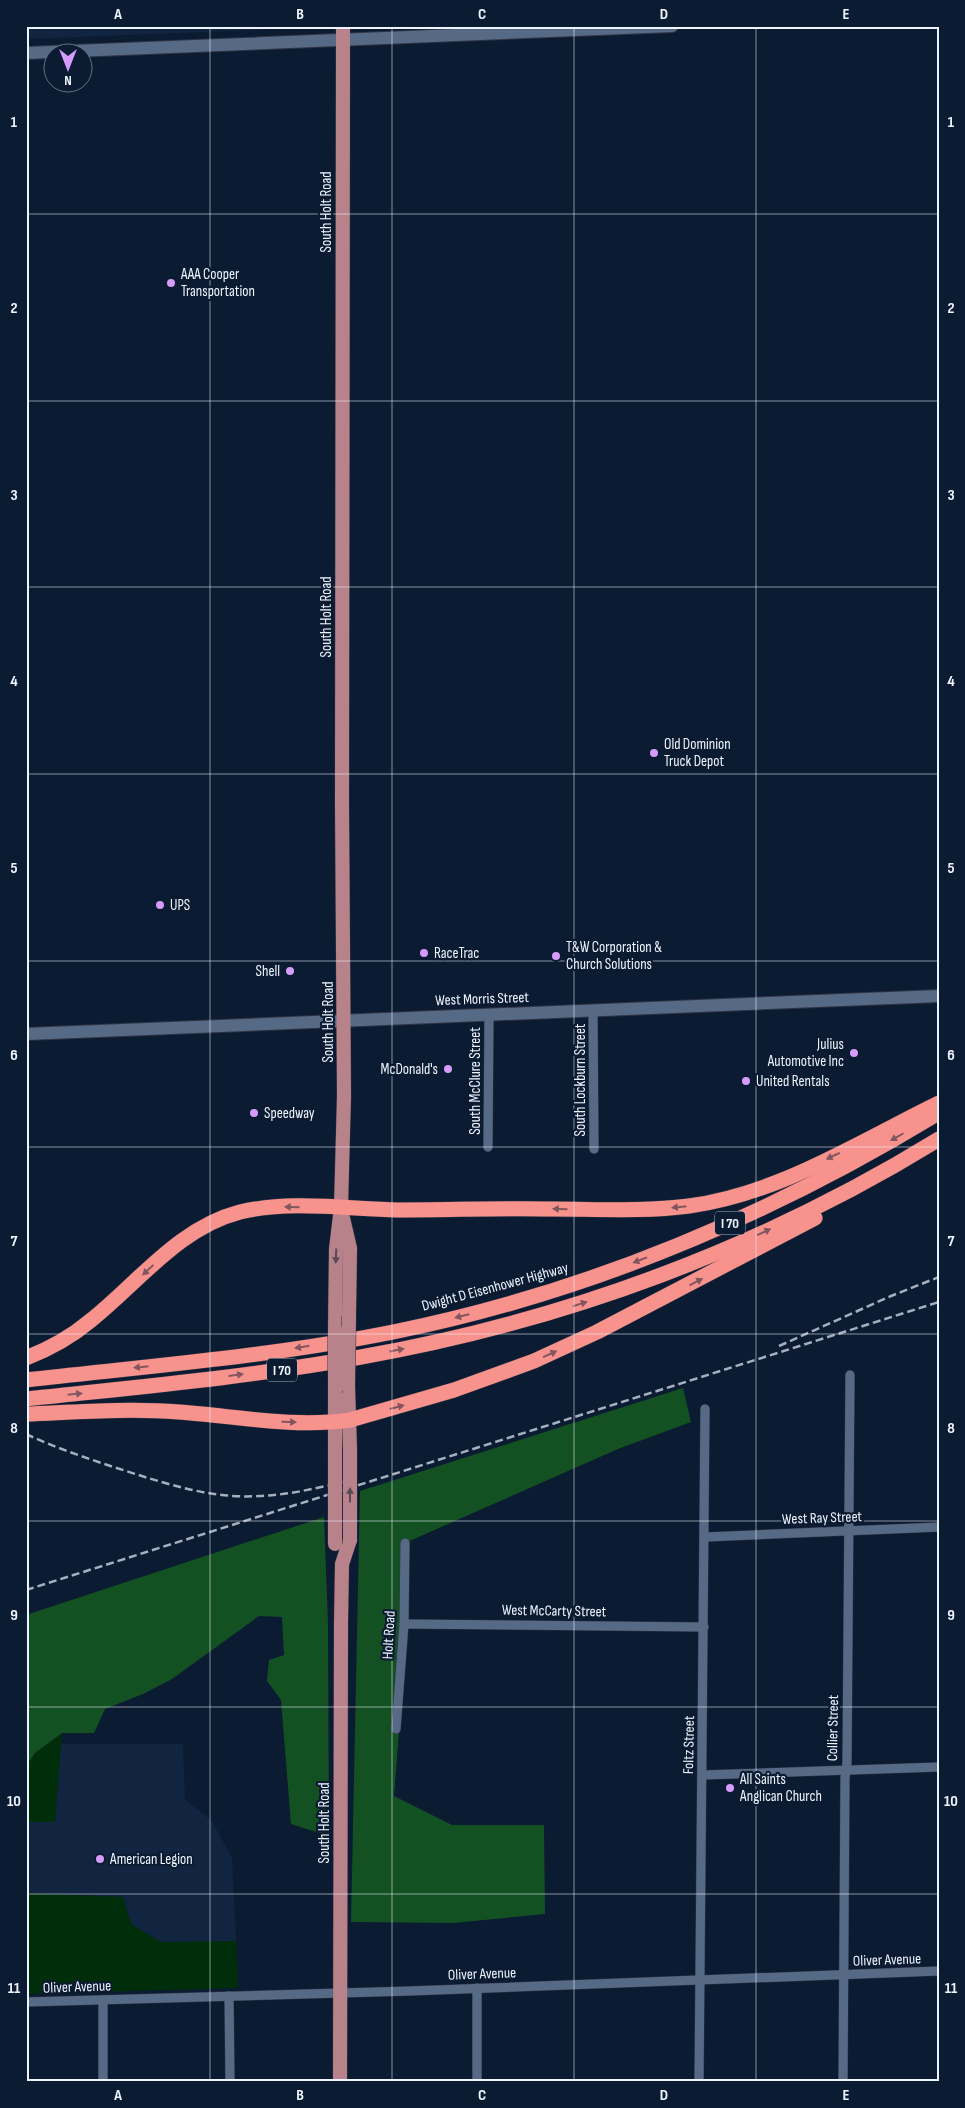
<svg xmlns="http://www.w3.org/2000/svg" width="965" height="2108" font-family="'Sofia Sans Condensed',sans-serif">
  <style>
    .built { fill: #122540 }
    .green { fill: #002e0b }
    .forest { fill: #145122 }
    .lines { fill: none; stroke-linecap: round; stroke-linejoin: round }
    .street-casing { stroke: #303546; stroke-width: 10 }
    .secondary-casing { stroke: #303546; stroke-width: 14 }
    .primary-casing { stroke: #303546; stroke-width: 15 }
    .highway-casing { stroke: #303546; stroke-width: 16 }
    .street { stroke: #576a85; stroke-width: 9 }
    .secondary { stroke: #576a85; stroke-width: 12 }
    .primary { stroke: #b8828a; stroke-width: 14 }
    .highway { stroke: #f8928d; stroke-width: 15 }
    .rail { stroke: #a6afbd; stroke-width: 2.5; stroke-dasharray: 8 4; stroke-linecap: butt }
    .primary-bridge-casing { stroke: #303546; stroke-width: 15; stroke-linecap: butt }
    .primary-bridge { stroke: #b8828a; stroke-width: 14 }
    .oneway { fill: #82565f }
    .oneway2 { fill: #594959 }
    .grid { fill: none; stroke: #eef4fe; stroke-width: 1; stroke-opacity: 0.55 }
    .poi-dot { fill: #d59cfb; stroke: #0b1b31; stroke-width: 2 }
    .labels { text-anchor: middle; dominant-baseline: central; stroke-width: 4.5; stroke-linejoin: round; paint-order: stroke }
    .shield { fill: #0b1b31; stroke: #aab3c0; stroke-width: 1 }
    .shield-label { font-size: 14px; font-weight: bold; fill: #eef4fe }
    .street-label { font-size: 15px; fill: #eef4fe; stroke: #0b1b31 }
    .poi-label { font-size: 15px; fill: #eef4fe; stroke: #0b1b31; text-anchor: start }
    .neatline { fill: none; stroke: #eef4fe; stroke-width: 2 }
    .grid-label { font-size: 16px; text-anchor: middle; font-weight: bold; fill: #eef4fe }
  </style>
  <rect width="100%" height="100%" fill="#0b1b31"/>
  <g class="built">
    <polygon points="26,26 330,26 330,27 26,39"/>
    <polygon points="60,1744 183,1744 185,1800 212,1821 232,1858 236,1941 161,1942 131,1924 123,1897 26,1893 26,1822 55,1822"/>
  </g>
  <g class="green">
    <polygon points="62,1733 55,1822 26,1822 26,1766 35,1753"/>
    <polygon points="26,1893 123,1897 131,1924 161,1942 236,1941 238,1988 26,1994"/>
  </g>
  <g class="forest">
    <polygon points="683,1388 691,1422 618,1449 405,1543 407,1628 394,1796 452,1825 544,1825 545,1914 453,1923 351,1922 360,1491"/>
    <polygon points="324,1517 328,1623 329,1836 291,1824 281,1700 267,1681 269,1660 284,1655 282,1617 259,1616 172,1679 143,1694 105,1709 94,1733 62,1733 35,1753 26,1766 26,1615"/>
  </g>
  <g class="lines">
    <g class="street-casing">
      <g id="street">
        <polyline points="593,1011 594,1149"/>
        <polyline points="488,1147 489,1015"/>
        <polyline points="706,1537 939,1527"/>
        <polyline points="404,1624 704,1627"/>
        <polyline points="396,1729 404,1624 405,1543"/>
        <polyline points="703,1775 939,1767"/>
        <polyline points="229,1996 230,2082"/>
        <polyline points="103,2000 103,2082"/>
        <polyline points="26,2002 410,1991 939,1971"/>
        <polyline points="477,2082 477,1988"/>
        <polyline points="699,2082 705,1409"/>
        <polyline points="843,2082 845,1778 847,1762 850,1375"/>
      </g>
    </g>
    <g class="secondary-casing">
      <g id="secondary">
        <polyline points="26,53 672,26"/>
        <polyline points="26,1034 939,996"/>
      </g>
    </g>
    <g class="primary-casing">
      <g id="primary">
        <polyline points="343,1218 350,1248 349,1316"/>
        <polyline points="335,1329 336,1249 341,1207 344,1096 342,803 343,26"/>
        <polyline points="348,1386 350,1450"/>
        <polyline points="335,1455 335,1393"/>
        <polyline points="340,2082 341,1623 342,1564 350,1540"/>
      </g>
    </g>
    <g class="highway-casing">
      <g id="highway">
        <path d="M 26,1358 C 49,1349 71,1337 90,1321 C 138,1283 178,1228 240,1212 C 291,1200 347,1209 398,1210 C 449,1210 500,1208 551,1209 C 597,1209 643,1212 689,1206 C 779,1194 859,1142 939,1103"/>
        <path d="M 26,1380 C 150,1366 276,1356 398,1331 C 588,1292 770,1215 935,1115"/>
        <path d="M 26,1399 C 138,1387 250,1377 361,1357 C 565,1321 762,1248 939,1139"/>
        <path d="M 26,1414 C 77,1412 128,1408 179,1412 C 235,1416 293,1428 350,1420 L 454,1390 L 534,1361 L 597,1332 L 815,1218"/>
      </g>
    </g>
    <use href="#street" class="street"/>
    <use href="#secondary" class="secondary"/>
    <use href="#primary" class="primary"/>
    <use href="#highway" class="highway"/>
    <g class="rail">
      <polyline points="779,1346 891,1296 939,1277"/>
      <path d="M 26,1434 C 58,1449 92,1460 126,1471 C 170,1485 213,1499 259,1496 C 292,1495 325,1486 357,1479"/>
      <polyline points="26,1590 939,1302"/>
    </g>
    <g class="primary-bridge-casing">
      <g id="primary-bridge">
        <polyline points="348,1386 349,1316"/>
        <polyline points="335,1393 335,1329"/>
        <polyline points="350,1450 350,1540"/>
        <polyline points="335,1455 335,1544"/>
      </g>
    </g>
    <use href="#primary-bridge" class="primary-bridge"/>
  </g>
  <defs><path id="oneway-solid" d="M-6-.8H1V-3.2L6.5 0L1 3.2V.8H-6Z" transform="scale(1.25)"/></defs>
  <g class="oneway">
    <use href="#oneway-solid" transform="translate(897 1137) rotate(150)"/>
    <use href="#oneway-solid" transform="translate(833 1156) rotate(155)"/>
    <use href="#oneway-solid" transform="translate(292 1207) rotate(-179)"/>
    <use href="#oneway-solid" transform="translate(679 1207) rotate(174)"/>
    <use href="#oneway-solid" transform="translate(560 1209) rotate(-179)"/>
    <use href="#oneway-solid" transform="translate(764 1232) rotate(-25)"/>
    <use href="#oneway-solid" transform="translate(640 1260) rotate(159)"/>
    <use href="#oneway-solid" transform="translate(148 1270) rotate(137)"/>
    <use href="#oneway-solid" transform="translate(696 1282) rotate(-27)"/>
    <use href="#oneway-solid" transform="translate(580 1304) rotate(-17)"/>
    <use href="#oneway-solid" transform="translate(462 1316) rotate(166)"/>
    <use href="#oneway-solid" transform="translate(302 1347) rotate(171)"/>
    <use href="#oneway-solid" transform="translate(397 1350) rotate(-11)"/>
    <use href="#oneway-solid" transform="translate(550 1354) rotate(-24)"/>
    <use href="#oneway-solid" transform="translate(141 1367) rotate(174)"/>
    <use href="#oneway-solid" transform="translate(236 1375) rotate(-7)"/>
    <use href="#oneway-solid" transform="translate(75 1394) rotate(-6)"/>
    <use href="#oneway-solid" transform="translate(397 1407) rotate(-15)"/>
    <use href="#oneway-solid" transform="translate(289 1422) rotate(1)"/>
  </g>
  <g class="oneway2">
    <use href="#oneway-solid" transform="translate(336 1256) rotate(92)"/>
    <use href="#oneway-solid" transform="translate(350 1495) rotate(-90)"/>
  </g>
  <path class="grid" d="M 210,26 L 210,2082M 392,26 L 392,2082M 574,26 L 574,2082M 756,26 L 756,2082M 26,214 L 939,214M 26,401 L 939,401M 26,587 L 939,587M 26,774 L 939,774M 26,961 L 939,961M 26,1147 L 939,1147M 26,1334 L 939,1334M 26,1521 L 939,1521M 26,1707 L 939,1707M 26,1894 L 939,1894"/>
  <g class="poi-dot">
    <circle cx="171" cy="283" r="5"/>
    <circle cx="654" cy="753" r="5"/>
    <circle cx="160" cy="905" r="5"/>
    <circle cx="424" cy="953" r="5"/>
    <circle cx="556" cy="956" r="5"/>
    <circle cx="290" cy="971" r="5"/>
    <circle cx="854" cy="1053" r="5"/>
    <circle cx="448" cy="1069" r="5"/>
    <circle cx="746" cy="1081" r="5"/>
    <circle cx="254" cy="1113" r="5"/>
    <circle cx="730" cy="1788" r="5"/>
    <circle cx="100" cy="1859" r="5"/>
  </g>
  <g class="labels">
    <g class="shield">
      <rect x="715" y="1211.5" width="30" height="23" rx="4"/>
      <rect x="267" y="1358.5" width="30" height="23" rx="4"/>
    </g>
    <g class="shield-label">
      <text x="730" y="1223">I 70</text>
      <text x="282" y="1370">I 70</text>
    </g>
    <g class="street-label">
      <text transform="translate(326 212) rotate(-90)">South Holt Road</text>
      <text transform="translate(326 617) rotate(-90)">South Holt Road</text>
      <text transform="translate(482 999) rotate(-2)">West Morris Street</text>
      <text transform="translate(328 1022) rotate(-90)">South Holt Road</text>
      <text transform="translate(580 1080) rotate(-90)">South Lockburn Street</text>
      <text transform="translate(475 1081) rotate(-90)">South McClure Street</text>
      <text transform="translate(495 1287) rotate(-15)">Dwight D Eisenhower Highway</text>
      <text transform="translate(822 1518) rotate(-2)">West Ray Street</text>
      <text transform="translate(554 1611) rotate(1)">West McCarty Street</text>
      <text transform="translate(389 1635) rotate(-87)">Holt Road</text>
      <text transform="translate(833 1728) rotate(-89)">Collier Street</text>
      <text transform="translate(689 1745) rotate(-89)">Foltz Street</text>
      <text transform="translate(324 1823) rotate(-90)">South Holt Road</text>
      <text transform="translate(887 1960) rotate(-2)">Oliver Avenue</text>
      <text transform="translate(482 1974) rotate(-2)">Oliver Avenue</text>
      <text transform="translate(77 1987) rotate(-2)">Oliver Avenue</text>
    </g>
    <g class="poi-label">
      <text x="181" y="274">AAA Cooper<tspan x="181" dy="17">Transportation</tspan></text>
      <text x="664" y="744">Old Dominion<tspan x="664" dy="17">Truck Depot</tspan></text>
      <text x="170" y="905">UPS</text>
      <text x="566" y="947">T&amp;W Corporation &amp;<tspan x="566" dy="17">Church Solutions</tspan></text>
      <text x="434" y="953">RaceTrac</text>
      <text x="280" y="971" text-anchor="end">Shell</text>
      <text x="844" y="1044" text-anchor="end">Julius<tspan x="844" dy="17">Automotive Inc</tspan></text>
      <text x="438" y="1069" text-anchor="end">McDonald's</text>
      <text x="756" y="1081">United Rentals</text>
      <text x="264" y="1113">Speedway</text>
      <text x="740" y="1779">All Saints<tspan x="740" dy="17">Anglican Church</tspan></text>
      <text x="110" y="1859">American Legion</text>
    </g>
  </g>
  <rect width="965" height="2108" fill="none" stroke="#0b1b31" stroke-width="55"/>
  <g transform="translate(68 68) rotate(180)"><circle r="24" fill="#0b1b31" stroke="#667283"/>
  <path d="M0-4L9 19L0 12L-9 19Z" fill="#d59cfb"/>
  <text y="-8" font-size="14" font-weight="bold" text-anchor="middle" fill="#eef4fe">N</text>
  </g>
  <rect x="28" y="28" width="910" height="2052" class="neatline"/>
  <g class="grid-label">
    <text x="118" y="19">A</text>
    <text x="300" y="19">B</text>
    <text x="482" y="19">C</text>
    <text x="664" y="19">D</text>
    <text x="846" y="19">E</text>
    <text x="14" y="127">1</text>
    <text x="951" y="127">1</text>
    <text x="14" y="313">2</text>
    <text x="951" y="313">2</text>
    <text x="14" y="500">3</text>
    <text x="951" y="500">3</text>
    <text x="14" y="686">4</text>
    <text x="951" y="686">4</text>
    <text x="14" y="873">5</text>
    <text x="951" y="873">5</text>
    <text x="14" y="1060">6</text>
    <text x="951" y="1060">6</text>
    <text x="14" y="1246">7</text>
    <text x="951" y="1246">7</text>
    <text x="14" y="1433">8</text>
    <text x="951" y="1433">8</text>
    <text x="14" y="1620">9</text>
    <text x="951" y="1620">9</text>
    <text x="14" y="1806">10</text>
    <text x="951" y="1806">10</text>
    <text x="14" y="1993">11</text>
    <text x="951" y="1993">11</text>
    <text x="118" y="2100">A</text>
    <text x="300" y="2100">B</text>
    <text x="482" y="2100">C</text>
    <text x="664" y="2100">D</text>
    <text x="846" y="2100">E</text>
  </g>
</svg>
